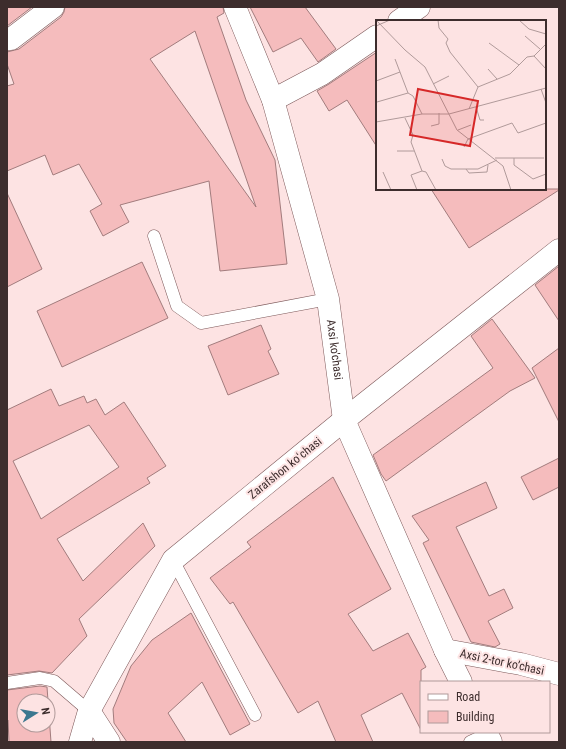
<svg xmlns="http://www.w3.org/2000/svg" width="566" height="749" font-family="'Roboto Condensed',sans-serif">
  <style>
    .building { fill: #f5bcbd; stroke: #a27c7d; fill-rule: evenodd }
    .lines { fill: none; stroke-linecap: round; stroke-linejoin: round }
    .lane-casing { stroke: #7d595a; stroke-width: 13 }
    .street-casing { stroke: #7d595a; stroke-width: 23 }
    .secondary-casing { stroke: #7d595a; stroke-width: 23 }
    .lane { stroke: #fff; stroke-width: 12 }
    .street { stroke: #fff; stroke-width: 22 }
    .secondary { stroke: #fff; stroke-width: 22 }
    .labels { text-anchor: middle; dominant-baseline: central; stroke-width: 4; stroke-linejoin: round; paint-order: stroke }
    .street-label { font-size: 12px; fill: #3d2d2d; stroke: #fde3e3 }
    .inset-road { fill: none; stroke: #b09a9a; stroke-width: 1 }
    .view { fill: #d62828; fill-opacity: 0.15; stroke: #d62828; stroke-width: 2 }
    .inset-edge { fill: none; stroke: #3d2d2d; stroke-width: 2 }
  </style>
  <rect width="100%" height="100%" fill="#fde3e3"/>
  <g class="building">
    <polygon points="7,7 32,7 7,26"/>
    <path d="M 65,7 L 223,7 L 224,13 L 217,17 L 246,100 L 275,160 L 287,264 L 220,271 L 209,181 L 120,205 L 129,222 L 103,236 L 90,211 L 102,204 L 79,164 L 53,175 L 45,155 L 7,171 L 7,86 L 14,84 L 7,64 L 7,52 L 19,49 L 61,17 L 64,12 ZM 195,31 L 256,207 L 150,59 Z"/>
    <polygon points="250,7 305,7 336,49 318,62 301,38 273,52"/>
    <polygon points="377,52 377,147 347,100 329,111 317,91 329,84"/>
    <polygon points="431,189 559,189 559,190 469,248"/>
    <polygon points="7,193 42,269 7,287"/>
    <polygon points="142,262 168,318 62,367 37,311"/>
    <polygon points="559,266 559,321 535,285"/>
    <polygon points="492,319 535,378 510,391 386,481 381,474 373,455 493,368 471,336"/>
    <polygon points="261,325 271,349 268,351 279,374 228,395 208,346"/>
    <polygon points="559,348 559,422 532,368"/>
    <path d="M 51,389 L 59,406 L 84,396 L 87,403 L 96,399 L 105,415 L 124,402 L 166,466 L 147,478 L 150,483 L 57,539 L 83,581 L 143,523 L 155,546 L 79,619 L 87,636 L 52,673 L 39,671 L 7,675 L 7,410 ZM 89,425 L 119,467 L 41,519 L 13,461 Z"/>
    <polygon points="559,458 559,487 533,500 521,477"/>
    <polygon points="333,477 391,589 348,614 373,651 408,633 426,667 421,670 421,730 402,693 361,715 373,742 336,742 318,701 298,713 233,602 230,604 210,578 251,547 247,542"/>
    <polygon points="486,482 497,508 456,527 489,596 504,589 513,608 488,621 500,644 495,647 471,642 423,543 429,540 412,516"/>
    <polygon points="191,613 250,724 230,735 202,682 168,713 186,742 127,742 114,723 113,709 131,666 152,640"/>
    <path d="M 40,686 L 47,687 L 51,742 L 9,742 L 8,720 L 7,720 L 7,690 ZM 24,701 L 48,701 L 48,725 L 24,725 Z"/>
  </g>
  <g class="lines">
    <g class="lane-casing">
      <g id="lane">
        <polyline points="154,236 177,306 201,323 328,299"/>
        <polyline points="173,560 255,715"/>
        <polyline points="7,683 40,678 54,681 89,711"/>
        <polyline points="470,742 487,734"/>
      </g>
    </g>
    <g class="street-casing">
      <g id="street">
        <polyline points="399,21 419,7"/>
        <polyline points="7,39 11,39 53,7"/>
        <polyline points="273,100 322,74 377,36"/>
        <polyline points="445,650 521,664 559,674"/>
        <polyline points="89,711 109,742"/>
      </g>
    </g>
    <g class="secondary-casing">
      <g id="secondary">
        <path id="s1" d="M 235,7 L 273,100 L 328,299 L 344,420 L 445,650 L 461,682"/>
        <polyline points="486,732 491,742"/>
        <polyline points="80,742 89,711 173,560 344,420 559,250"/>
      </g>
    </g>
    <use href="#lane" class="lane"/>
    <use href="#street" class="street"/>
    <use href="#secondary" class="secondary"/>
  </g>
  <g class="labels">
    <g class="street-label">
      <text stroke="none"><textPath href="#s1" startOffset="358">Axsi ko'chasi</textPath></text>
      <text transform="translate(285 468) rotate(-39)">Zarafshon koʻchasi</text>
      <text transform="translate(502 662) rotate(12)">Аxsi 2-tor koʼchasi</text>
    </g>
  </g>
  <g transform="translate(376 20)">
    <rect width="170" height="170" fill="#fde3e3"/>
    <path class="inset-road" d="M 0,0 L 29,30 L 49,47 L 81,110 L 127,146 L 135,170M 62,0 L 63,8 L 72,19 L 70,23 L 74,32 L 102,67 L 93,89M 143,0 L 153,9 L 170,14M 0,6 L 14,0M 149,16 L 164,29M 113,23 L 143,45M 170,24 L 158,36 L 170,49M 19,39 L 32,73 L 37,76 L 46,94M 112,49 L 121,59M 0,61 L 24,52M 57,64 L 73,56M 102,67 L 134,54 L 151,37 L 158,36M 165,69 L 170,83M 1,82 L 32,73M 100,87 L 104,100 L 108,100M 29,98 L 37,115 L 35,122 L 46,151 L 50,152 L 60,170M 0,102 L 46,94 L 73,94 L 170,68M 55,106 L 63,104 L 63,93M 82,110 L 95,105M 88,127 L 92,119 L 136,103 L 142,113 L 170,103M 21,131 L 38,131M 119,138 L 168,138M 138,138 L 138,145 L 157,159 L 170,154M 66,139 L 69,146 L 75,149 L 102,149 L 121,140M 90,149 L 93,153 L 111,152 L 112,145M 7,152 L 15,170M 41,170 L 35,155 L 46,151"/>
    <path class="view" d="M 42,69 L 102,81 L 94,126 L 34,115 Z"/>
    <rect width="170" height="170" class="inset-edge"/>
  </g>
  <rect width="566" height="749" fill="none" stroke="#3d2d2d" stroke-width="16"/>
  <rect x="420" y="681" width="130" height="52" fill="#fde3e3" stroke="#b09a9a"/>
  <rect x="428" y="694" width="20" height="6" fill="#ffffff" stroke="#b09a9a"/>
  <text x="456" y="701" font-size="12" fill="#3d2d2d">Road</text>
  <rect x="428" y="711" width="20" height="12" fill="#f5bcbd" stroke="#b09a9a"/>
  <text x="456" y="721" font-size="12" fill="#3d2d2d">Building</text>
  <g transform="translate(36 713) rotate(79)"><circle r="19" fill="#fde3e3" stroke="#b09a9a"/>
  <path d="M0-3L7 15L0 10L-7 15Z" fill="#3c778f"/>
  <text y="-6" font-size="11" font-weight="bold" text-anchor="middle" fill="#3d2d2d">N</text>
  </g>
</svg>
